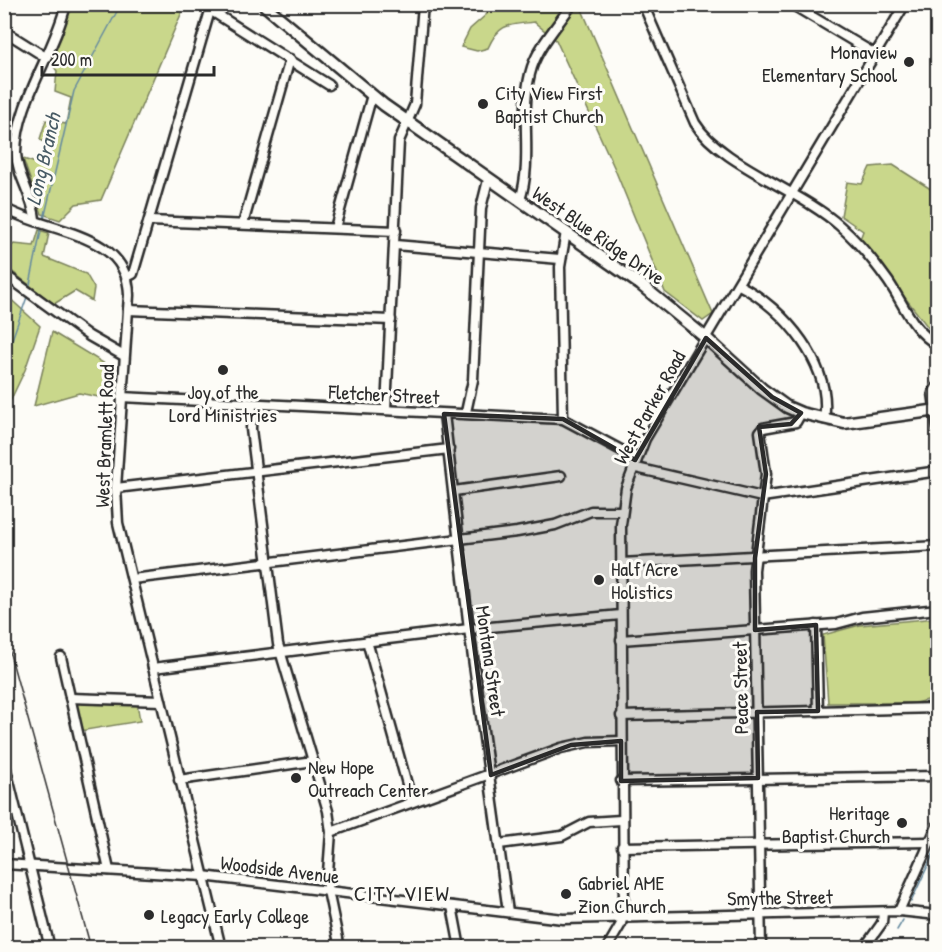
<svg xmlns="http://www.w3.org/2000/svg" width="942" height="952" font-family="'Patrick Hand',sans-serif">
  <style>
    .green { fill: #c9d78b; stroke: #7a815b; stroke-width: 1.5 }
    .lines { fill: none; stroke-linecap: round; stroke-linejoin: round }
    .stream { stroke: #658a9f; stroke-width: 1.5 }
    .minor-casing { stroke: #2b2b2b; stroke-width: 13 }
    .major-casing { stroke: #2b2b2b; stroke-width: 15 }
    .minor { stroke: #fdfcf7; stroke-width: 8 }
    .major { stroke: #fdfcf7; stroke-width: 10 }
    .rail { stroke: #2b2b2b; stroke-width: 1.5 }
    .marked { fill: #2b2b2b; fill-opacity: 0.2; stroke: #2b2b2b; stroke-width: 4.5; stroke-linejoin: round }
    .poi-dot { fill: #2b2b2b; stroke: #fdfcf7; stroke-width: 2 }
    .labels { text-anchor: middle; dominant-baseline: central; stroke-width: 6; stroke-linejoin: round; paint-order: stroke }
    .poi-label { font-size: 20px; fill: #2b2b2b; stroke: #fdfcf7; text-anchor: start }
    .street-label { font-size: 20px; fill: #2b2b2b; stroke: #fdfcf7 }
    .water-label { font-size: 21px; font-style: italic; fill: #485b65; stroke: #fdfcf7 }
    .quarter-label { font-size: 22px; letter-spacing: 1.5px; fill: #2b2b2b; stroke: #fdfcf7 }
  </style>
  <rect width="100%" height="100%" fill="#fdfcf7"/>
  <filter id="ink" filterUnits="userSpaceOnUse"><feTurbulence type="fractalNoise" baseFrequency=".0167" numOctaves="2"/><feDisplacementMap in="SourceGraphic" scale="12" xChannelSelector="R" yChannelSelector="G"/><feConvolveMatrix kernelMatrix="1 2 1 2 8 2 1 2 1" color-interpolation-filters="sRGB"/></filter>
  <g filter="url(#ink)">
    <g class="green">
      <polygon points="69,5 185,5 101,200 76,204 60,220 42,214 23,159 46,166 52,149 40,139 46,120 66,124 71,98 55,92 57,71 52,64"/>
      <path d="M 487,5 L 580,5 L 713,314 L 703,321 L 665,292 L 614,167 L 556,40 L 534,22 C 509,25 499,23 488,48 L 477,51 L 461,47 L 470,29 L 487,14 Z"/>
      <polygon points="893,165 937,193 937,334 930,330 860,239 863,231 841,216 847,182 862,184 870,167"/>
      <polygon points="39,230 49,233 44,257 86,274 94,288 92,301 75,291 54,304 5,266 6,251 14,244 34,246"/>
      <polygon points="5,294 40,326 25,370 5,412"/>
      <polygon points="52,332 115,370 109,399 79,393 34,406"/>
      <polygon points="937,618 937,698 914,703 828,703 823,635 860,625"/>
      <polygon points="73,702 137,703 140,721 80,731"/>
    </g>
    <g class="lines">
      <g class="stream">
        <polyline points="44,219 74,91 121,4"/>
        <polyline points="29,289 42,226"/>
        <polyline points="4,362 27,297"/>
        <polyline points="911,902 938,844"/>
        <polyline points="897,930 903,920"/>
        <polyline points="889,948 890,946"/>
      </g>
      <g class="minor-casing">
        <g id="minor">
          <path d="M 643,4 L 695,123 C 720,164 800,190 840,226 C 858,242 874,261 888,281 C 904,304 912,331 938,345"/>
          <polyline points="791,4 875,54"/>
          <polyline points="210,10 329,85"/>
          <polyline points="4,31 47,58"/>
          <path d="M 520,200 C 534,157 518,110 532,67 C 540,44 559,24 572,4"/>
          <path d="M 4,208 C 46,233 128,231 129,295 L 116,488 L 118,523 L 221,948"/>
          <path d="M 35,219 C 33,196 17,176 16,153 C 16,103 55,52 66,4"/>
          <polyline points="149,221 396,231"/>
          <polyline points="243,224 290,59"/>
          <polyline points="335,228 372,95"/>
          <polyline points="395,245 560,259"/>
          <polyline points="4,274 89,336 124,356"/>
          <polyline points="127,277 133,274 212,4"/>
          <path d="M 739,285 C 784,308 833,366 824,419"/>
          <polyline points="128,310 391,320"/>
          <polyline points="938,385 933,393 938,431"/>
          <polyline points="121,397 563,419 636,458"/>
          <polyline points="252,405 251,429 278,644 328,811 331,832 327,886 340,948"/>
          <polyline points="386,409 399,141 415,104 423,4"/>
          <polyline points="466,412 473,380 481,208 488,180"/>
          <polyline points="444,414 469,629 508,912"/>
          <polyline points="563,419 560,267 566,232"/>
          <polyline points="632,467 762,497 938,471"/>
          <polyline points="116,488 449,449"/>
          <polyline points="454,491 561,476"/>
          <polyline points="621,563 938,546"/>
          <polyline points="132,579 517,532 555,525 591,511 621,511"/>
          <polyline points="816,625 818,711"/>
          <polyline points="621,640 836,624 862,617 938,609"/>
          <polyline points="367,641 412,802"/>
          <polyline points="61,657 109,870"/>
          <polyline points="153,668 469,629 621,615"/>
          <polyline points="70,698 161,701"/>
          <polyline points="621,716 938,708"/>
          <polyline points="4,761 50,948"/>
          <polyline points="179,780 313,761"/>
          <polyline points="621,781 938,776"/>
          <polyline points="331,832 561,748 588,742 621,741"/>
          <polyline points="499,844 562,836 589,822 621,820"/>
          <polyline points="622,847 929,842"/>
          <polyline points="4,864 203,876 563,919 899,911 938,915"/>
          <polyline points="452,906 460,948"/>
          <polyline points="899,911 938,824"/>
          <polyline points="607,948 621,924 624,910 621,525 626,488 645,439 905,4"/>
          <polyline points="761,948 754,570 766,474 760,432 763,428 796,422 801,413"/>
          <polyline points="864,948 882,923 883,912"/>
        </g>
      </g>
      <g class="major-casing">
        <polyline id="major" points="263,4 384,105 641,285 706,338 762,389 787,407 801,413 844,423 938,410"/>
      </g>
      <use href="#minor" class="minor"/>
      <use href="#major" class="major"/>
      <polyline class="rail" points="4,632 91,948"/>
    </g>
  </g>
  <path class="marked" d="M 706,338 L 772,397 L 801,413 L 791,424 L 759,427 L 766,474 L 755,558 L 755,630 L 816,625 L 818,711 L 757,712 L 758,778 L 621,781 L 621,741 L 571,745 L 491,775 L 444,414 L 563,419 L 635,460 Z"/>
  <g class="poi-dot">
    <circle cx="909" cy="62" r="6"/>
    <circle cx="483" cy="104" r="6"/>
    <circle cx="223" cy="370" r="6"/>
    <circle cx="599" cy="580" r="6"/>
    <circle cx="296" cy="778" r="6"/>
    <circle cx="902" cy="823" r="6"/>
    <circle cx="566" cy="894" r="6"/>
    <circle cx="149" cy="915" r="6"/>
  </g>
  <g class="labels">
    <g class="poi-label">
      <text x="897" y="51" text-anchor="end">Monaview<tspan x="897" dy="23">Elementary School</tspan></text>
      <text x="495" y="92">City View First<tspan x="495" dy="23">Baptist Church</tspan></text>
      <text x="223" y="391" text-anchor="middle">Joy of the<tspan x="223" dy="23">Lord Ministries</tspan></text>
      <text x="611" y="568">Half Acre<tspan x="611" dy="23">Holistics</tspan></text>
      <text x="308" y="766">New Hope<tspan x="308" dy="23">Outreach Center</tspan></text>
      <text x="890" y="812" text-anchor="end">Heritage<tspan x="890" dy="23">Baptist Church</tspan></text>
      <text x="578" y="882">Gabriel AME<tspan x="578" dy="23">Zion Church</tspan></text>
      <text x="161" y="915">Legacy Early College</text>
    </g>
    <g class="street-label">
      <text transform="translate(599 235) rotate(35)">West Blue Ridge Drive</text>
      <text transform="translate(384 394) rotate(3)">Fletcher Street</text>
      <text transform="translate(649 407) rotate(-61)">West Parker Road</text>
      <text transform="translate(104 436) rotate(-88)">West Bramlett Road</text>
      <text transform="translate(491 661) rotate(82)">Montana Street</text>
      <text transform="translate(740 688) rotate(-91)">Peace Street</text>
      <text transform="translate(280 869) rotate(7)">Woodside Avenue</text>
      <text transform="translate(780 897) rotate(-1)">Smythe Street</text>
    </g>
    <g class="water-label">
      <text transform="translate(43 159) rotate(-77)">Long Branch</text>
    </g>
    <g class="quarter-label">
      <text x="402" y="893">CITY VIEW</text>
    </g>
  </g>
  <rect width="942" height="952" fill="none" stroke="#fdfcf7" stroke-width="24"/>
  <rect x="12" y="12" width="918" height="928" fill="none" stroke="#2b2b2b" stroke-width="2" filter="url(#ink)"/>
  <path d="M42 66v9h172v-9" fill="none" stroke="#2b2b2b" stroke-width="3"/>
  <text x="51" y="66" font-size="18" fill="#2b2b2b" stroke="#fdfcf7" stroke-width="4.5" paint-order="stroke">200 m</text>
</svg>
